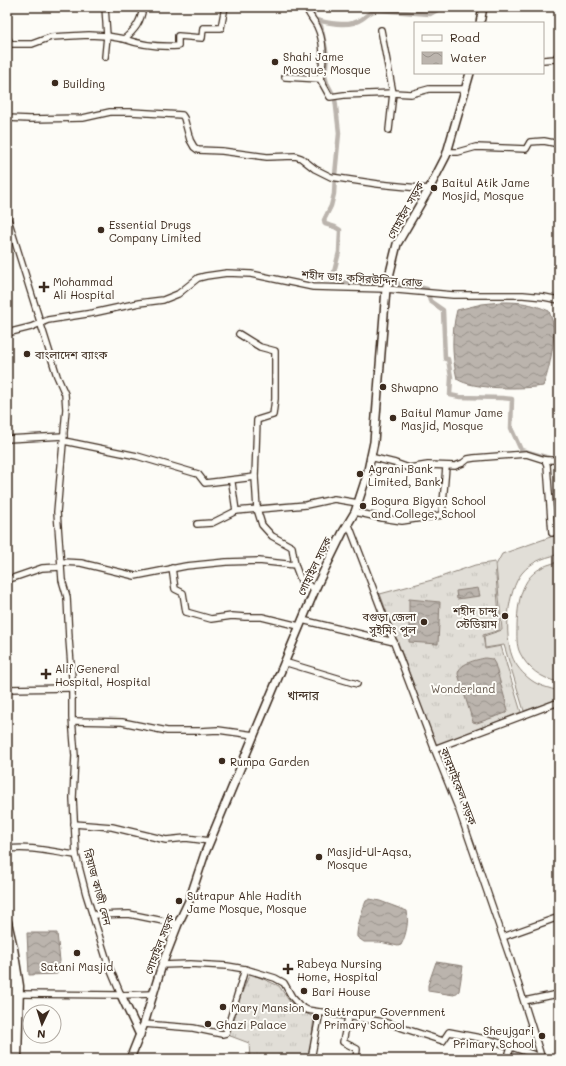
<svg xmlns="http://www.w3.org/2000/svg" width="566" height="1066" font-family="Mali,'Noto Sans Bengali',sans-serif">
  <style>
    .grass { fill: url(#grass-tufts); stroke: #8e847a }
    .pitch { fill: #e1ded7; stroke: #8e847a }
    .water { fill: url(#water-waves); stroke: #887d74 }
    .lines { fill: none; stroke-linecap: round; stroke-linejoin: round }
    .canal { stroke: #bbb4ad; stroke-width: 4.5 }
    .minor-casing { stroke: #3b2a1e; stroke-width: 8 }
    .major-casing { stroke: #3b2a1e; stroke-width: 10 }
    .highway-casing { stroke: #3b2a1e; stroke-width: 11 }
    .minor { stroke: #fdfcf7; stroke-width: 5.5 }
    .major { stroke: #fdfcf7; stroke-width: 7 }
    .highway { stroke: #fdfcf7; stroke-width: 8 }
    .poi-dot { fill: #3b2a1e; stroke: #fdfcf7; stroke-width: 1.5 }
    .labels { text-anchor: middle; dominant-baseline: central; stroke-width: 4; stroke-linejoin: round; paint-order: stroke }
    .poi-label { font-size: 11px; fill: #3b2a1e; stroke: #fdfcf7; text-anchor: start }
    .street-label { font-size: 11px; fill: #3b2a1e; stroke: #fdfcf7 }
    .park-label { font-size: 11px; fill: #64574c; stroke: #fdfcf7 }
    .neighbourhood-label { font-size: 12px; fill: #3b2a1e; stroke: #fdfcf7 }
  </style>
  <defs>
    <pattern id="grass-tufts" width="24" height="20" patternUnits="userSpaceOnUse"><rect width="24" height="20" fill="#e1ded7"/><path d="M3 7l-1-3M5 7V3M7 7l1-3M15 17l-1-3M17 17v-4M19 17l1-3" fill="none" stroke="#c2bfb8"/></pattern>
    <pattern id="water-waves" width="16" height="10" patternUnits="userSpaceOnUse"><rect width="16" height="10" fill="#bbb4ad"/><path d="M0 5q4-4 8 0t8 0" fill="none" stroke="#99938c"/></pattern>
  </defs>
  <rect width="100%" height="100%" fill="#fdfcf7"/>
  <filter id="ink" filterUnits="userSpaceOnUse"><feTurbulence type="fractalNoise" baseFrequency=".025" numOctaves="2"/><feDisplacementMap in="SourceGraphic" scale="8" xChannelSelector="R" yChannelSelector="G"/><feConvolveMatrix kernelMatrix="1 2 1 2 8 2 1 2 1" color-interpolation-filters="sRGB"/></filter>
  <g filter="url(#ink)">
    <g class="grass">
      <polygon points="495,562 500,630 483,635 485,649 501,646 521,712 436,746 380,594 432,580 475,565"/>
      <polygon points="250,973 279,986 290,1002 314,1018 309,1059 250,1059 249,1043 225,1034"/>
    </g>
    <g class="pitch">
      <path d="M 559,534 L 559,548 L 557,548 L 556,555 C 543,558 531,562 522,573 C 507,591 504,635 512,656 C 515,665 523,674 531,680 C 539,686 549,688 559,691 L 559,699 L 524,711 L 504,645 L 485,648 L 484,636 L 502,630 L 496,565 L 502,554 Z"/>
      <path d="M 559,562 L 559,682 L 558,682 C 541,678 528,669 520,653 C 516,645 517,635 517,626 C 518,595 523,568 559,562 Z"/>
    </g>
    <g class="water">
      <path d="M 501,302 C 521,302 530,303 549,311 C 550,315 552,319 553,323 C 556,338 549,372 543,386 C 525,389 472,390 457,379 C 452,357 451,333 457,310 L 482,304 Z"/>
      <polygon points="478,588 480,596 457,599 456,591"/>
      <polygon points="409,599 440,602 438,644 409,642"/>
      <path d="M 485,658 L 492,659 L 495,664 L 508,710 L 506,713 L 477,723 L 473,722 L 458,674 C 459,663 476,660 485,658 Z"/>
      <path d="M 370,899 L 380,901 L 407,911 C 409,921 406,936 401,945 L 398,946 L 380,942 L 364,942 L 357,937 C 356,929 363,908 366,901 Z"/>
      <polygon points="27,933 57,933 60,961 57,974 29,975"/>
      <polygon points="436,962 463,966 459,991 454,995 428,991 428,985"/>
    </g>
    <g class="lines">
      <g class="canal">
        <path d="M 310,7 L 315,20 L 321,26 L 327,55 L 325,76 L 327,83 L 335,98 L 339,133 L 335,175 L 334,194 L 331,206 L 324,220 L 325,224 L 335,227 L 340,230 L 339,252 L 332,280 C 349,285 366,283 384,283 C 398,283 413,285 427,289 L 430,301 L 443,310 L 445,359 L 448,359 L 451,377 L 450,395 L 460,397 L 502,398 L 512,399 L 511,428 L 521,450 L 549,458"/>
        <path d="M 316,20 C 330,23 349,28 362,19 C 368,15 370,11 378,10 L 430,14 L 443,7"/>
      </g>
      <g class="minor-casing">
        <g id="minor">
          <polyline points="105,7 107,36 105,57"/>
          <path d="M 306,7 C 308,14 313,19 317,26 C 325,43 324,61 320,79"/>
          <polyline points="381,30 393,93 389,130"/>
          <path d="M 7,38 L 11,44 L 32,44 L 51,37 L 89,35 L 107,36 L 124,39 C 135,30 141,22 143,7"/>
          <path d="M 124,39 C 141,45 160,47 178,46 L 178,36 L 202,38 L 203,28 L 221,28 L 225,7"/>
          <polyline points="543,60 555,59 559,54"/>
          <polyline points="285,77 320,79 330,97 344,95 393,93 411,94 429,89 465,89"/>
          <polyline points="7,118 30,119 83,118 110,112 131,112 182,115 184,118 190,140 194,147 198,150 222,151 267,157 295,156 301,158 315,169 331,177 378,184 429,189"/>
          <polyline points="448,152 458,152 476,147 526,149 530,142 544,141 559,144"/>
          <polyline points="7,216 57,376 65,394 66,409 57,512 62,580 67,597 69,639 72,678 72,718 75,756 73,798 76,855 86,894 108,964 121,995"/>
          <polyline points="7,333 31,327 48,320 93,313 139,303 163,300 178,294 198,278 206,276 227,273 251,274 313,287 386,289 453,295 523,295 544,297 559,300"/>
          <polyline points="239,334 260,347 275,351 275,399 273,415 257,420 255,477 257,509 262,525 272,536 292,547 295,565"/>
          <polyline points="7,439 64,436"/>
          <polyline points="64,441 137,456 198,474 205,483 255,477"/>
          <polyline points="370,457 395,463 409,468 428,465 455,466 463,463 468,459 474,458 526,454 545,460 559,460"/>
          <polyline points="545,460 547,465 552,533"/>
          <polyline points="232,483 236,511"/>
          <polyline points="355,512 382,518 402,521 442,515 446,467"/>
          <polyline points="197,524 212,523 236,511 306,505 334,499 358,503"/>
          <polyline points="349,525 434,748 459,810 510,958 542,1059"/>
          <polyline points="61,562 81,563 135,576 186,566 226,562 259,561 295,565 301,581 315,589"/>
          <polyline points="172,568 175,589 183,593 186,612 211,619 232,616 245,617 262,617 299,626"/>
          <polyline points="10,579 42,568 61,567"/>
          <polyline points="302,620 394,642"/>
          <polyline points="284,662 357,684"/>
          <polyline points="7,689 72,688"/>
          <polyline points="73,721 122,722 167,731 200,731 218,730 254,735"/>
          <polyline points="434,749 559,702"/>
          <polyline points="74,824 112,827 166,840 186,838 210,841"/>
          <path d="M 7,849 C 31,846 52,852 76,855"/>
          <polyline points="93,915 129,914 178,924"/>
          <polyline points="503,937 559,917"/>
          <polyline points="162,965 190,964 227,966 245,969 275,978 284,983 292,997 300,1006 307,1010 384,1022 443,1041 449,1032 491,1040 541,1057"/>
          <polyline points="19,994 121,995 153,994"/>
          <polyline points="524,1001 553,995 559,995"/>
          <polyline points="348,1017 343,1042 357,1049 356,1059"/>
          <polyline points="144,1024 193,1028 222,1034 226,1033 245,969"/>
          <polyline points="311,1059 320,1012"/>
          <polyline points="507,1059 511,1047"/>
        </g>
      </g>
      <g class="major-casing">
        <g id="major">
          <polyline points="480,23 483,7"/>
          <polyline points="121,995 140,1035"/>
          <polyline points="130,1059 144,1024 162,965 178,924 189,901 205,853 254,735 317,585 343,532 355,512 367,475 374,442 386,289 397,244 429,189 446,156 470,73"/>
        </g>
      </g>
      <g class="highway-casing">
        <g id="highway">
          <polyline points="7,922 13,948 19,986 17,1059"/>
          <polyline points="7,953 13,993 11,1059"/>
        </g>
      </g>
      <use href="#minor" class="minor"/>
      <use href="#major" class="major"/>
      <use href="#highway" class="highway"/>
    </g>
  </g>
  <g class="poi-dot">
    <circle cx="275" cy="62" r="4"/>
    <circle cx="55" cy="83" r="4"/>
    <circle cx="434" cy="188" r="4"/>
    <circle cx="101" cy="230" r="4"/>
    <path d="M42 281h4v4h4v4h-4v4h-4v-4h-4v-4h4z"/>
    <circle cx="27" cy="354" r="4"/>
    <circle cx="383" cy="387" r="4"/>
    <circle cx="393" cy="418" r="4"/>
    <circle cx="360" cy="474" r="4"/>
    <circle cx="363" cy="506" r="4"/>
    <circle cx="505" cy="616" r="4"/>
    <circle cx="424" cy="622" r="4"/>
    <path d="M44 668h4v4h4v4h-4v4h-4v-4h-4v-4h4z"/>
    <circle cx="222" cy="761" r="4"/>
    <circle cx="319" cy="857" r="4"/>
    <circle cx="179" cy="901" r="4"/>
    <circle cx="77" cy="953" r="4"/>
    <path d="M286 963h4v4h4v4h-4v4h-4v-4h-4v-4h4z"/>
    <circle cx="304" cy="991" r="4"/>
    <circle cx="223" cy="1007" r="4"/>
    <circle cx="316" cy="1017" r="4"/>
    <circle cx="208" cy="1024" r="4"/>
    <circle cx="542" cy="1036" r="4"/>
  </g>
  <g class="labels">
    <g class="poi-label">
      <text x="283" y="56">Shahi Jame<tspan x="283" dy="13">Mosque, Mosque</tspan></text>
      <text x="63" y="83">Building</text>
      <text x="442" y="182">Baitul Atik Jame<tspan x="442" dy="13">Mosjid, Mosque</tspan></text>
      <text x="109" y="224">Essential Drugs<tspan x="109" dy="13">Company Limited</tspan></text>
      <text x="53" y="281">Mohammad<tspan x="53" dy="13">Ali Hospital</tspan></text>
      <text x="35" y="354">বাংলাদেশ ব্যাংক</text>
      <text x="391" y="387">Shwapno</text>
      <text x="401" y="412">Baitul Mamur Jame<tspan x="401" dy="13">Masjid, Mosque</tspan></text>
      <text x="368" y="468">Agrani Bank<tspan x="368" dy="13">Limited, Bank</tspan></text>
      <text x="371" y="500">Bogura Bigyan School<tspan x="371" dy="13">and College, School</tspan></text>
      <text x="497" y="610" text-anchor="end">শহীদ চান্দু<tspan x="497" dy="13">স্টেডিয়াম</tspan></text>
      <text x="416" y="616" text-anchor="end">বগুড়া জেলা<tspan x="416" dy="13">সুইমিং পুল</tspan></text>
      <text x="55" y="668">Alif General<tspan x="55" dy="13">Hospital, Hospital</tspan></text>
      <text x="230" y="761">Rumpa Garden</text>
      <text x="327" y="851">Masjid-Ul-Aqsa,<tspan x="327" dy="13">Mosque</tspan></text>
      <text x="187" y="895">Sutrapur Ahle Hadith<tspan x="187" dy="13">Jame Mosque, Mosque</tspan></text>
      <text x="297" y="963">Rabeya Nursing<tspan x="297" dy="13">Home, Hospital</tspan></text>
      <text x="77" y="966" text-anchor="middle">Satani Masjid</text>
      <text x="312" y="991">Bari House</text>
      <text x="231" y="1007">Mary Mansion</text>
      <text x="324" y="1011">Suttrapur Government<tspan x="324" dy="13">Primary School</tspan></text>
      <text x="216" y="1024">Ghazi Palace</text>
      <text x="534" y="1030" text-anchor="end">Sheujgari<tspan x="534" dy="13">Primary School</tspan></text>
    </g>
    <g class="street-label">
      <text transform="translate(405 210) rotate(-61)">গোহাইল সড়ক</text>
      <text transform="translate(362 278) rotate(4)">শহীদ ডাঃ কসিরউদ্দিন রোড</text>
      <text transform="translate(314 566) rotate(-64)">গোহাইল সড়ক</text>
      <text transform="translate(459 786) rotate(69)">কারমাইকেল সড়ক</text>
      <text transform="translate(98 887) rotate(75)">রিয়াজ কাজী লেন</text>
      <text transform="translate(159 944) rotate(-69)">গোহাইল সড়ক</text>
    </g>
    <g class="park-label">
      <text x="463" y="688">Wonderland</text>
    </g>
    <g class="neighbourhood-label">
      <text x="303" y="695">খান্দার</text>
    </g>
  </g>
  <rect width="566" height="1066" fill="none" stroke="#fdfcf7" stroke-width="24"/>
  <rect x="12" y="12" width="542" height="1042" fill="none" stroke="#3b2a1e" stroke-width="1.5" filter="url(#ink)"/>
  <rect x="414" y="22" width="130" height="52" fill="#fdfcf7" stroke="#afa8a0"/>
  <rect x="422" y="35" width="20" height="6" fill="#fdfcf7" stroke="#afa8a0"/>
  <text x="450" y="42" font-size="12" fill="#3b2a1e">Road</text>
  <rect x="422" y="52" width="20" height="12" fill="url(#water-waves)" stroke="#afa8a0"/>
  <text x="450" y="62" font-size="12" fill="#3b2a1e">Water</text>
  <g transform="translate(42 1024) rotate(184)"><circle r="19" fill="#fdfcf7" stroke="#afa8a0"/>
  <path d="M0-3L7 15L0 10L-7 15Z" fill="#3b2a1e"/>
  <text y="-6" font-size="11" font-weight="bold" text-anchor="middle" fill="#3b2a1e">N</text>
  </g>
</svg>
